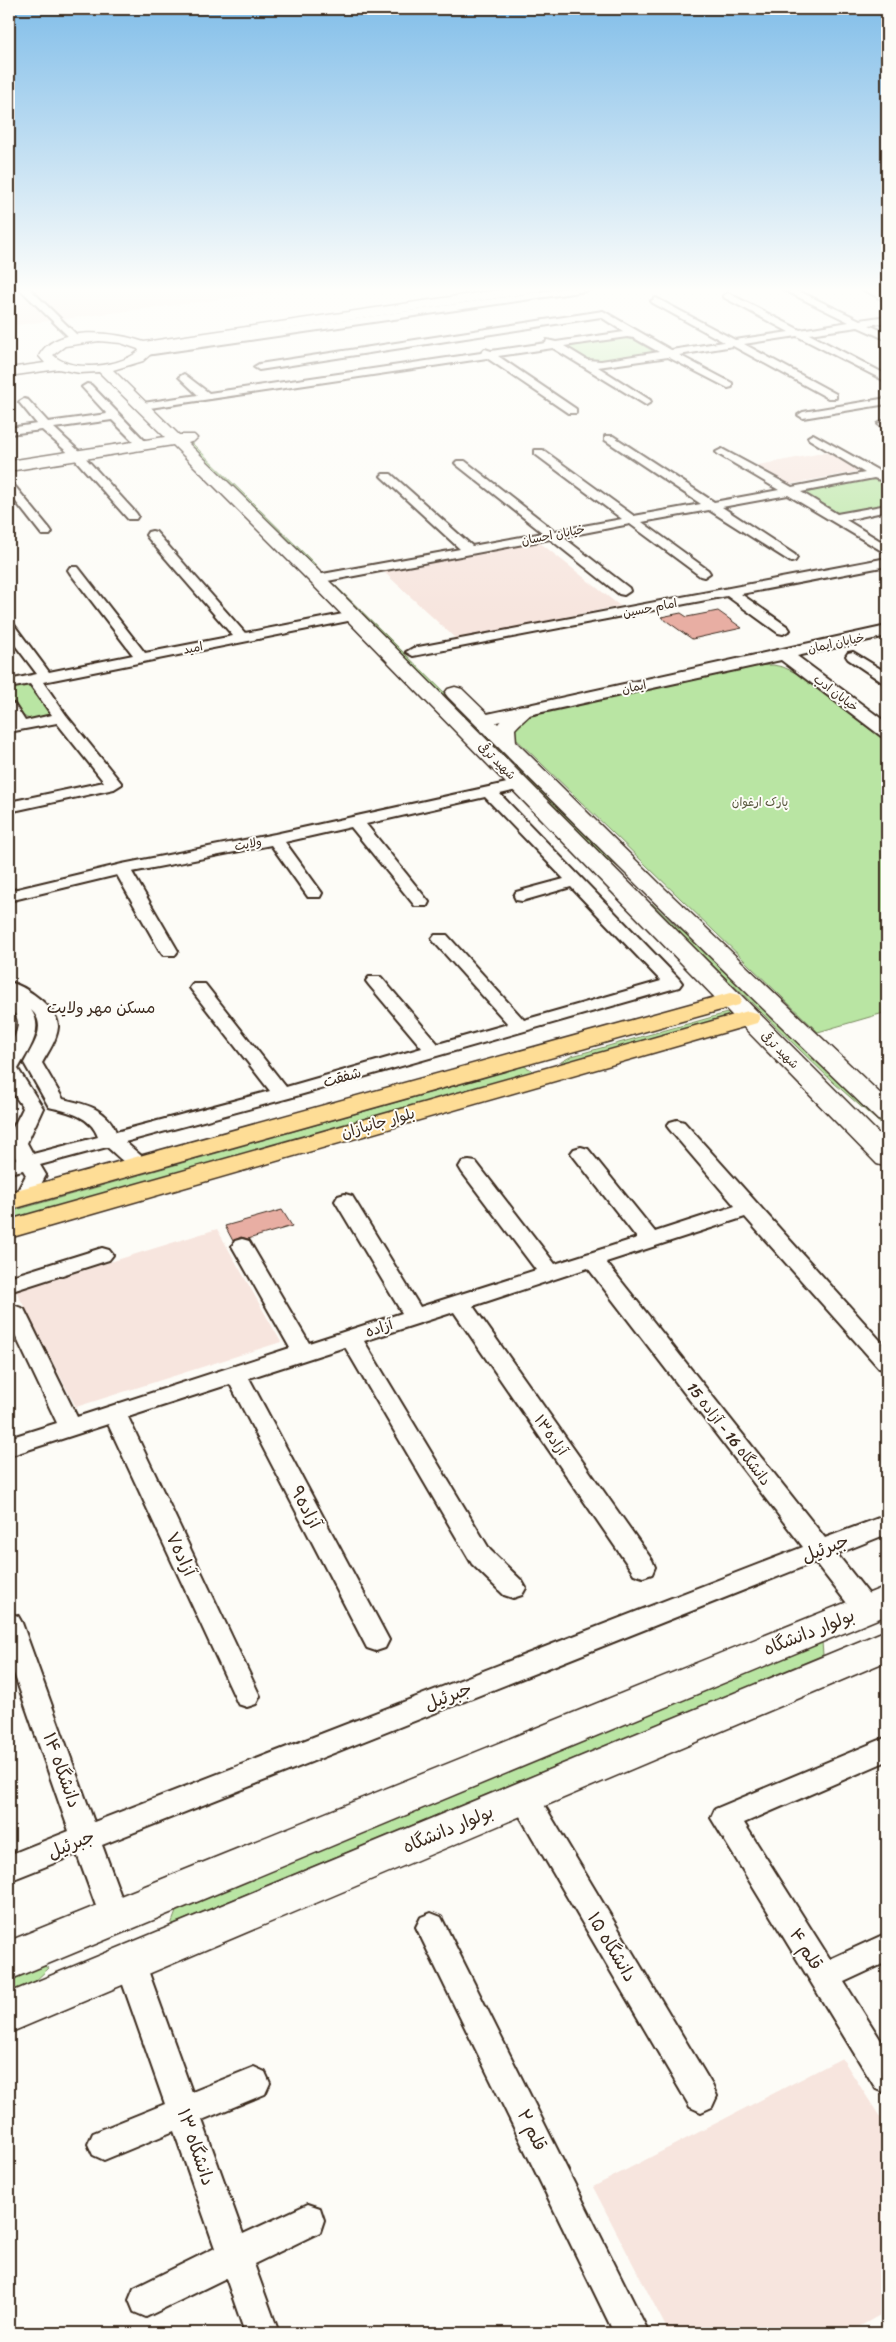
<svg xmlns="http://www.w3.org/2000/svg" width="896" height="2342" font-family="Sriracha,'Playpen Sans Arabic',sans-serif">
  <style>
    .built { fill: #f7e5de }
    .green { fill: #b9e5a3; stroke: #7a8860 }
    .building { fill: #e8aea3; stroke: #3b2a1e }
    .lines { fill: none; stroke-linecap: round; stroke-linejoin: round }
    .minor-casing { stroke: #3b2a1e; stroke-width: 4 }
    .tertiary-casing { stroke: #3b2a1e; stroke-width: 4 }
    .secondary-casing { stroke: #3b2a1e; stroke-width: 3 }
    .primary-casing { stroke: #3b2a1e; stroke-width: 3 }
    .minor { fill: #fdfcf7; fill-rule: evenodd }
    .tertiary { fill: #fdfcf7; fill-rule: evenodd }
    .secondary { fill: #fdfcf7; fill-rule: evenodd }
    .primary { fill: #fedd96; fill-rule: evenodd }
    .labels { text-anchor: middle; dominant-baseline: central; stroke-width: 4; stroke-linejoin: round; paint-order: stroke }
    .far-street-label { font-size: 12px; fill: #3b2a1e; stroke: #fdfcf7 }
    .far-park-label { font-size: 12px; fill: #5a593f; stroke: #fdfcf7 }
    .street-label { font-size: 15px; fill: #3b2a1e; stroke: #fdfcf7 }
    .neighbourhood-label { font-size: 16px; fill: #3b2a1e; stroke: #fdfcf7 }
    .near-street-label { font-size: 18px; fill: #3b2a1e; stroke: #fdfcf7 }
  </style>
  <rect width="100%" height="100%" fill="#fdfcf7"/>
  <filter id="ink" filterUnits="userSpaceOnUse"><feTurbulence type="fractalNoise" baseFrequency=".02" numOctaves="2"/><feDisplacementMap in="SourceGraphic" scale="10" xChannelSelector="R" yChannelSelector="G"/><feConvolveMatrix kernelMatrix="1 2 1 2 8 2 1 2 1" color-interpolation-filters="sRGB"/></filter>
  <g filter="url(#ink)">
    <g class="built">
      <polygon points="9,288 309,288 9,326"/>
      <polygon points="828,452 860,471 786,485 753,466"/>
      <polygon points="539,542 620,606 456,639 384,572"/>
      <polygon points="217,1229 281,1342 76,1407 16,1291"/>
      <polygon points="842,2058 887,2128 887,2311 848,2333 669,2333 593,2187"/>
    </g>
    <g class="green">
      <polygon points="624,338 634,340 654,352 595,362 585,361 567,347"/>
      <polygon points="186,442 193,444 318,567 315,568"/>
      <polygon points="865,479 878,480 887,486 887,505 838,513 832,512 804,493"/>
      <polygon points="330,583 334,584 639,884 595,849"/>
      <polygon points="773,665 783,667 796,673 887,742 887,1012 818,1032 509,732 523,717 754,666"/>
      <path d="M 22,685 L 34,687 L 52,713 L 50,717 C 21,724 24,716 9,693 L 16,687 Z"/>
      <polygon points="652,903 679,929 691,935 886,1126 883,1126 834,1083 655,909 651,905"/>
      <polygon points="727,1013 736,1015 563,1064 561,1062 572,1056"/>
      <polygon points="524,1066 532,1070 531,1072 501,1081 499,1084 9,1224 9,1212"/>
      <polygon points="822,1642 823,1655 171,1925 177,1909"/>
      <polygon points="36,1961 49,1968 30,1986 9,1995 9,1972"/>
    </g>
    <g class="building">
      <polygon points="718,611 742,628 692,639 661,617 681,613 687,617"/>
      <polygon points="282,1210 292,1226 248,1239 241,1237 233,1241 225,1226"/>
    </g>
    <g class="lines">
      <g class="minor-casing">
        <g id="minor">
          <polygon points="19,288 29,288 79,337 79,341 73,341"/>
          <polygon points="567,288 591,288 586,291 146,355 141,352 146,349"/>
          <path d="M 780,288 L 792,288 L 860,320 L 887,316 L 887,322 L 869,325 L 887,333 L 887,340 L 858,327 L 809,334 L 887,375 L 887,382 L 797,336 L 744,344 L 836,394 L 836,398 L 828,398 L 733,346 L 679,355 L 732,383 L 732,387 L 728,388 L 668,357 L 598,367 L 650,400 L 651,402 L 646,405 L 553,348 L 498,356 L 576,409 L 576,413 L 568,413 L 487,358 L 143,409 L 138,406 L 143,403 L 198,395 L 179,377 L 184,374 L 209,393 L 481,353 L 485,349 L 491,351 L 546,343 L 547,340 L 556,342 L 624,332 L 601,317 L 259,370 L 254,367 L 259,364 L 603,311 L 671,350 L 724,342 L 653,303 L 651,301 L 656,298 L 735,340 L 789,332 L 725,298 L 723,296 L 728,293 L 800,330 L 849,322 ZM 627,337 L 634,338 L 659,352 L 601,361 L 587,360 L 564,346 Z"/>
          <polygon points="860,288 872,288 887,296 887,302"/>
          <polygon points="87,384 91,385 147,443 147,447 139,447 112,420 54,428 81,453 136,513 138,516 136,519 128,519 73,457 42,430 9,434 9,428 37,424 19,402 24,399 28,400 48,422 107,414 82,387"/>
          <polygon points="887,398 887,404 803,418 798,415 803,412"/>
          <polygon points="883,421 887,422 887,430 878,424"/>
          <polygon points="813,434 881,472 886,477 880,480 874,478 801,492 837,514 887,505 887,511 846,520 887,545 887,554 788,495 722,507 795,555 797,558 795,561 791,562 709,510 642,522 708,570 710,573 704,577 700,576 630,524 563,537 629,588 630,591 624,595 619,594 550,539 317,583 311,579 317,575 460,549 383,478 381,476 383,474 391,474 472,546 543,533 457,465 455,463 457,461 465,461 555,531 622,519 535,454 535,450 543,450 634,516 701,504 605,440 605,436 613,436 714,502 779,490 718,454 716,452 722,449 792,487 865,473 809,439 808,437"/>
          <polygon points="9,483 13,484 50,529 52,532 50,535 42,535 9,493"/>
          <polygon points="152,531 156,532 245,633 353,612 360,616 353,620 43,682 66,715 122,784 114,789 9,812 9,802 104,782 57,723 9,732 9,724 12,723 9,718 9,703 14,704 25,721 52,715 30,684 9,688 9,680 37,674 9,637 9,624 14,625 49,672 133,655 70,573 68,570 70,567 78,567 145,653 233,636 148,538 146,535 148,532"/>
          <polygon points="887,558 887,566 741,594 788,627 790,630 783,634 778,633 727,596 413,656 406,652 413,648"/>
          <polygon points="853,652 887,673 887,683 882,682 848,659 846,656 848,653"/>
          <path d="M 520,780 L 525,782 L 528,785 L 525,788 L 500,794 L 679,979 L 682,983 L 679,987 L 289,1098 L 125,1142 L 152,1165 L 149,1170 C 133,1174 119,1157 107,1147 L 40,1165 L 46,1175 L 32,1201 L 25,1203 L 18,1201 L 15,1196 L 26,1175 L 23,1170 L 9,1173 L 9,1161 L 16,1159 C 3,1136 13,1130 23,1108 C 19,1101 12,1093 9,1085 C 7,1078 7,1061 9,1054 C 11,1038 28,1021 9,1009 L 9,996 L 11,996 L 9,995 L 9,982 C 24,985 59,1009 58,1027 C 57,1040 48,1052 42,1063 L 63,1099 C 85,1104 108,1109 116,1132 L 270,1091 L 193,992 L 190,988 L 193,984 L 205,984 L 286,1087 L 422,1048 L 369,985 L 366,981 L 369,977 L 381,977 L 438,1044 L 508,1024 L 435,943 L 432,939 L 435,935 L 447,935 L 524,1020 L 661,981 L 571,887 L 522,901 L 516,900 L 514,896 L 516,892 L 564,879 L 485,797 L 366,824 L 429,902 L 427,906 L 415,906 L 351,827 L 285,842 L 322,893 L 320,897 L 308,897 L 271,845 L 132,872 L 178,951 L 175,955 L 163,955 L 160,951 L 117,875 L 9,901 L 9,891 L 122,864 L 275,834 ZM 31,1010 C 49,1026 32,1046 24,1063 L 49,1107 C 69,1112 91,1116 98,1137 L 33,1154 L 27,1143 L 43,1108 L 18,1069 C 28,1051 45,1029 31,1010 Z"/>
          <polygon points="677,1120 684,1122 887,1348 887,1370 879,1368 745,1217 606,1262 825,1538 887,1515 887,1534 837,1554 875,1602 879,1609 875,1616 866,1619 857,1616 815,1562 102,1845 129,1918 124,1928 114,1932 104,1928 77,1854 9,1881 9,1855 69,1831 9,1659 9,1613 18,1616 22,1623 94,1822 803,1547 588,1268 473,1306 652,1560 655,1567 652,1574 643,1577 634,1574 454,1312 364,1341 490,1550 522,1581 526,1588 522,1595 513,1598 504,1595 472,1564 345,1347 249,1378 389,1640 385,1648 376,1651 367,1648 230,1384 128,1417 260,1696 256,1704 247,1707 238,1704 108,1424 9,1456 9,1438 57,1423 9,1322 9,1308 16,1306 24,1309 77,1417 290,1348 232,1246 235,1241 242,1239 249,1241 309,1343 402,1313 335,1201 338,1196 345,1194 352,1196 420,1307 536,1270 462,1172 459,1167 462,1162 469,1161 476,1162 555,1264 637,1238 574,1157 571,1153 574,1149 581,1147 588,1149 655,1232 735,1206 670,1130 667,1126 670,1122"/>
          <polygon points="102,1248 109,1250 113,1255 109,1260 9,1292 9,1277"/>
          <polygon points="887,1737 887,1761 744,1823 830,1959 887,1933 887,1962 844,1982 887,2050 887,2094 876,2089 711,1818 715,1809"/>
          <polygon points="524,1785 534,1788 712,2085 717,2096 712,2107 701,2112 690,2107 514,1806 510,1797 514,1788"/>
          <polygon points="431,1913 441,1917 649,2333 614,2333 416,1927 421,1917"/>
          <polygon points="130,1948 141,1952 145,1962 192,2092 254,2067 265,2072 270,2083 265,2094 202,2120 243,2234 308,2204 320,2208 324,2220 320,2232 254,2264 279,2333 245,2333 226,2278 146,2317 134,2312 129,2300 134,2288 215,2248 174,2131 104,2160 93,2155 88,2144 93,2133 165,2104 115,1962 119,1952"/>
        </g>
      </g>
      <g class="tertiary-casing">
        <polygon id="tertiary" points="887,626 887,636 797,656 887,723 887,737 881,736 781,660 483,725 477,724 474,720 477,716 483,715"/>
      </g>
      <g class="secondary-casing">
        <g id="secondary">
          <path d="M 512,288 L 544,288 L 538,292 L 151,349 L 153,352 L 143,361 L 113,370 L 179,435 L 194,435 L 197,438 L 194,441 L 188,443 L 323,575 L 887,1142 L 887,1167 L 877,1164 L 311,583 L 173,445 L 9,471 L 9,461 L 165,437 L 99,372 L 80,373 L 58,369 L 9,376 L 9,368 L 45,363 L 39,356 C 55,324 117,332 144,342 ZM 99,341 L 121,343 L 138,349 L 139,351 C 119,367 73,373 53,355 L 65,346 Z"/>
          <path d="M 455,687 L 462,689 L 498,724 C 507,713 515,702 531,706 L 534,710 C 529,717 521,722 515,729 L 516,742 L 663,887 L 887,1100 L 887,1122 L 878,1120 C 733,980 590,839 448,697 L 445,693 L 448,689 Z"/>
          <polygon points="887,1586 887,1615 9,1980 9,1941"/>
          <polygon points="887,1630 887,1661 9,2033 9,1993"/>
        </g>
      </g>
      <g class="primary-casing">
        <g id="primary">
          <polygon points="730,993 739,995 742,1000 739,1005 9,1210 9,1192"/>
          <polygon points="748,1011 757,1013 760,1018 757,1023 9,1238 9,1220"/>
        </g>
      </g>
      <use href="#minor" class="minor"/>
      <use href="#tertiary" class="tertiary"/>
      <use href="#secondary" class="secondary"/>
      <use href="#primary" class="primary"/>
    </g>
  </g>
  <linearGradient id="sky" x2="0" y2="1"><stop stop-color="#82bee9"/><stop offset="0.47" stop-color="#fefefb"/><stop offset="1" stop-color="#fefefb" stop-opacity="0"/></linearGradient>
  <rect width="896" height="616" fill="url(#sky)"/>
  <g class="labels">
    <g class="far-street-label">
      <text transform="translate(553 535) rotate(-11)">خیابان احسان</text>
      <text transform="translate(650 608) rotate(-11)">امام حسین</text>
      <text transform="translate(836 643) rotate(-12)">خیابان ایمان</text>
      <text transform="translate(193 648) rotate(-11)">امید</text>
      <text transform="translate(634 687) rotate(-12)">ایمان</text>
      <text transform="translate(836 693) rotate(37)">خیابان ادب</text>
      <text transform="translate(497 761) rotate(45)">شهید ترقی</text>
      <text transform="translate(248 844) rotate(-11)">ولایت</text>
      <text transform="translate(780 1050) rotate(45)">شهید ترقی</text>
    </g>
    <g class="far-park-label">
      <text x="760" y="802">پارک ارغوان</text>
    </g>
    <g class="street-label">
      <text transform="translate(342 1077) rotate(-16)">شفقت</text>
      <text transform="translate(378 1123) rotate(-16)">بلوار جانبازان</text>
      <text transform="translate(379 1328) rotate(-18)">آزاده</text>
      <text transform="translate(729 1434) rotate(52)">دانشگاه 16 - آزاده 15</text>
      <text transform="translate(551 1435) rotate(55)">آزاده۱۳</text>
    </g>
    <g class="neighbourhood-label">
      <text x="101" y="1007">مسکن مهر ولایت</text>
    </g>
    <g class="near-street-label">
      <text transform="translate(306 1507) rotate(62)">آزاده۹</text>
      <text transform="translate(825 1548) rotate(-21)">جبرئیل</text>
      <text transform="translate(181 1554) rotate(65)">آزاده۷</text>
      <text transform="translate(809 1632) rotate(-22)">بولوار دانشگاه</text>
      <text transform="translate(448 1696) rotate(-21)">جبرئیل</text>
      <text transform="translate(62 1770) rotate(70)">دانشگاه ۱۴</text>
      <text transform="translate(448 1829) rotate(-23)">بولوار دانشگاه</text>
      <text transform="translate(71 1844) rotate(-22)">جبرئیل</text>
      <text transform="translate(612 1947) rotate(59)">دانشگاه ۱۵</text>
      <text transform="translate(806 1949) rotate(58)">قلم ۴</text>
      <text transform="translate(532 2130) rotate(64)">قلم ۲</text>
      <text transform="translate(196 2147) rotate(71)">دانشگاه ۱۳</text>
    </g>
  </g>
  <rect width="896" height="2342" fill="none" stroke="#fdfcf7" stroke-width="30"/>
  <rect x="15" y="15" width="866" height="2312" fill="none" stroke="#3b2a1e" stroke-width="2" filter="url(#ink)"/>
</svg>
